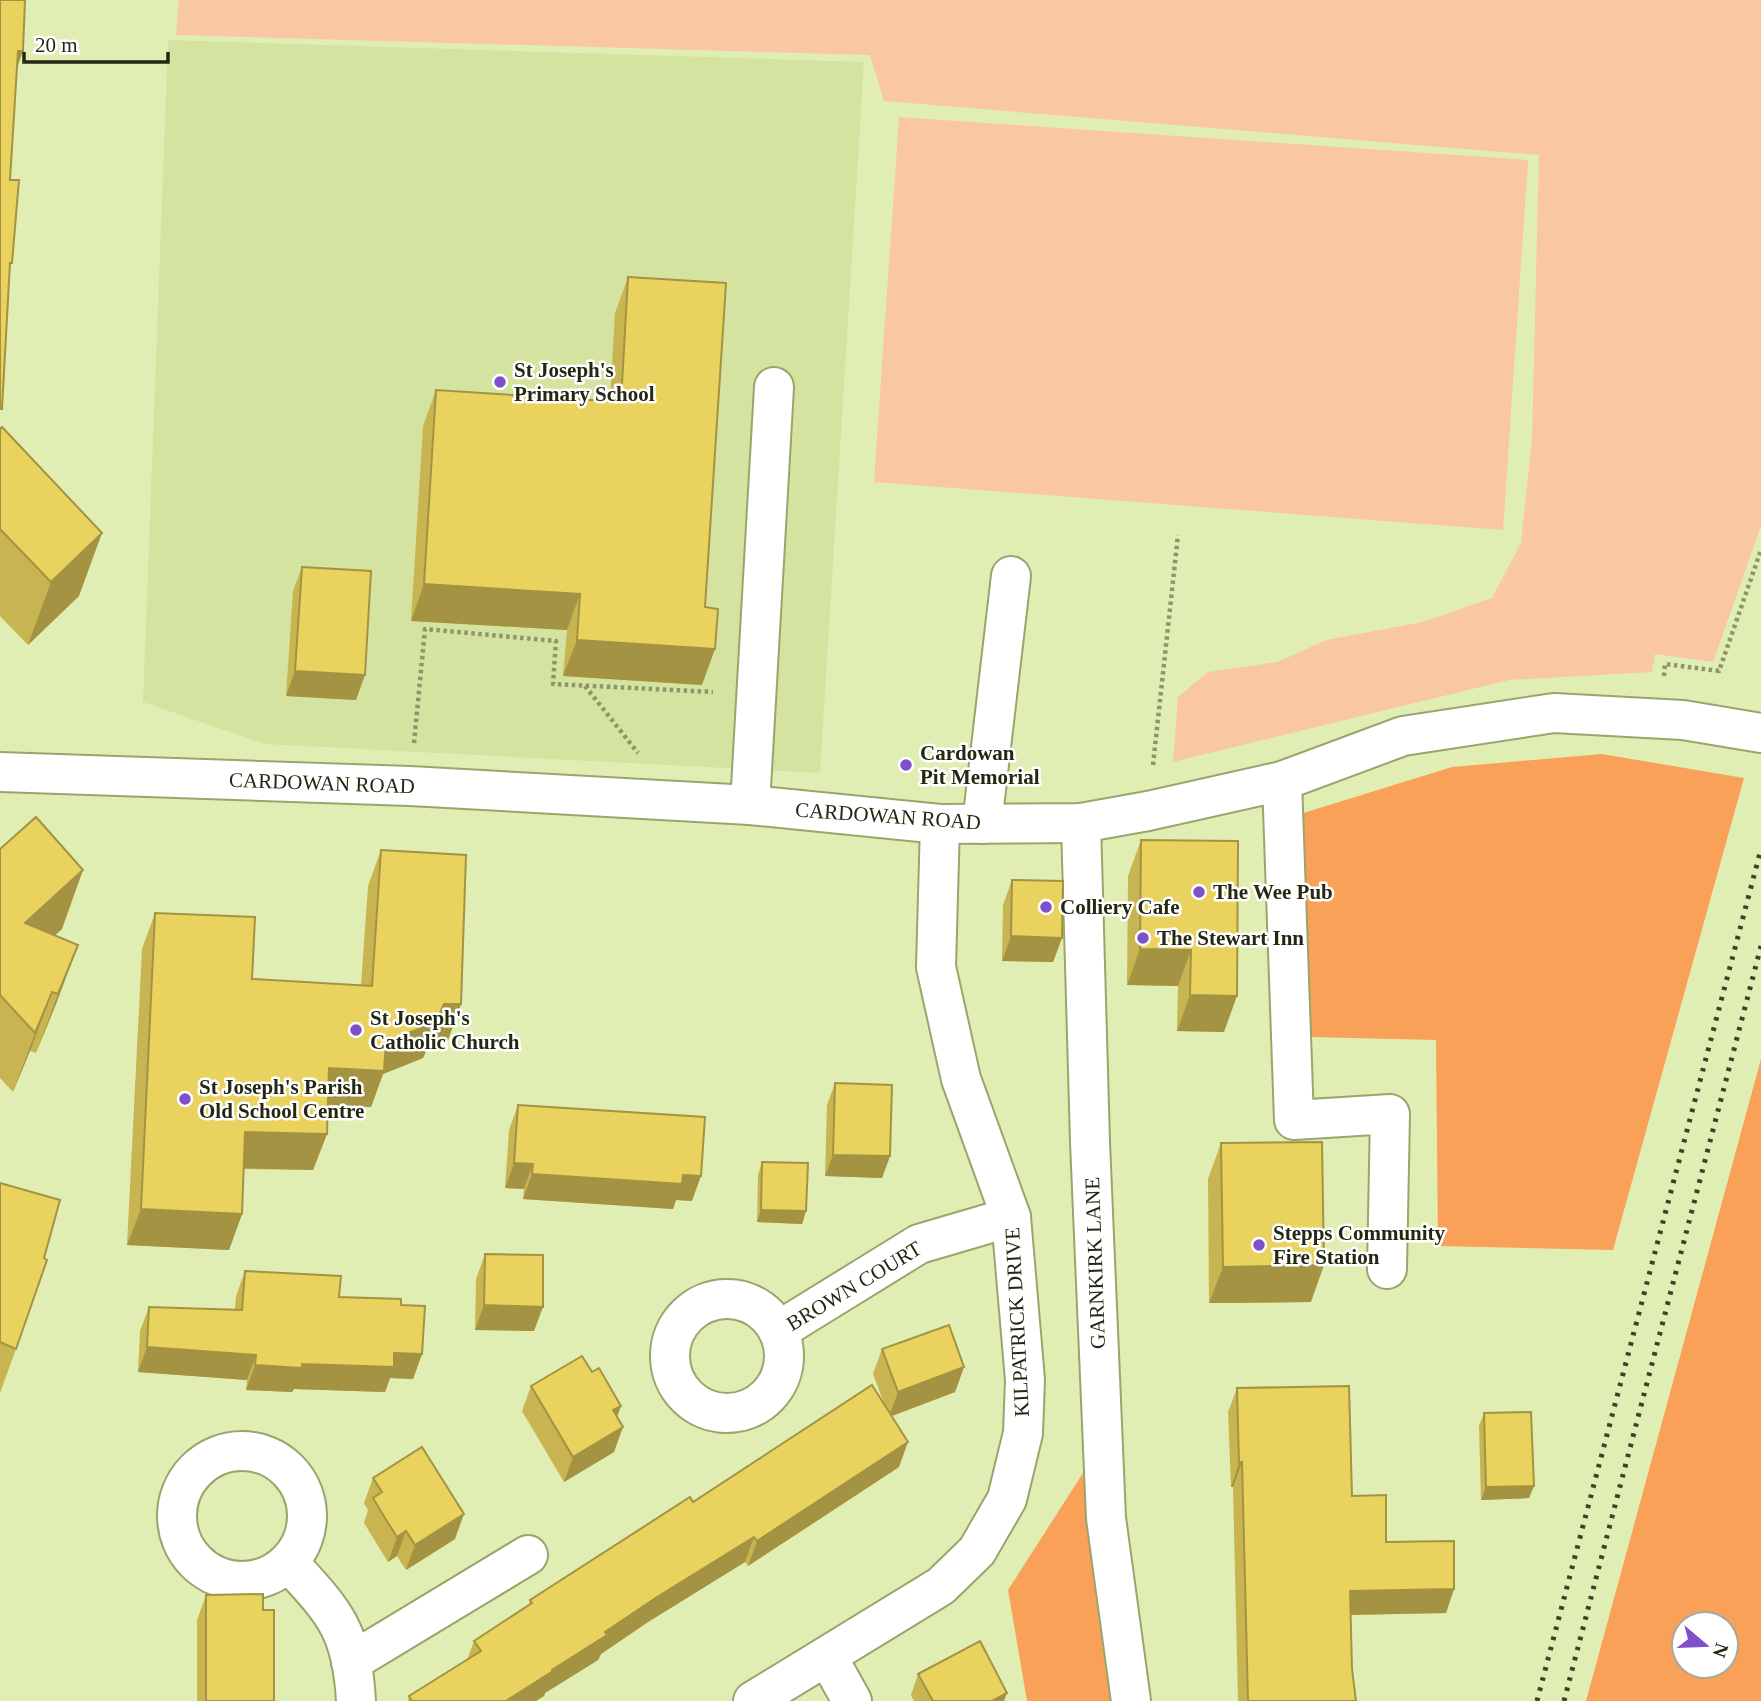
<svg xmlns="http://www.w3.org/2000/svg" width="1761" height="1701" font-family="Georgia,serif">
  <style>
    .built { fill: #d5e3a0 }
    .green { fill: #f9c7a1 }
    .forest { fill: #faa159; fill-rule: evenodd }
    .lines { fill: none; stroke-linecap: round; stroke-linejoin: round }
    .minor-casing { stroke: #99a56c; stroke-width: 42 }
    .path { stroke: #8d966b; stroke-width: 4.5; stroke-dasharray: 3.5 3.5; stroke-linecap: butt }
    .minor { stroke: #fff; stroke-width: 38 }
    .rail { stroke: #3c4226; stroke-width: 5; stroke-dasharray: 3.5 7; stroke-linecap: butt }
    .wall { fill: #c8b551 }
    .shaded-wall { fill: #a39342 }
    .building { fill: #e9d25e; stroke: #a39342; stroke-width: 2 }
    .poi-dot { fill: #7f50c9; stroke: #fff; stroke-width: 2.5 }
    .labels { text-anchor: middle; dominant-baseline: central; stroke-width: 5; stroke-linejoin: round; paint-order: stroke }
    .poi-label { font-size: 21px; font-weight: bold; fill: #242811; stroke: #fff; text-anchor: start }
    .street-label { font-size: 21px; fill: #242811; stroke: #fff }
  </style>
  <rect width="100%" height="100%" fill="#e1eeb3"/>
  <polygon class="built" points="168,40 864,62 820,773 265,744 143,702"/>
  <g class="green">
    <polygon points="179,0 1761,0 1761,526 1713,662 1655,654 1652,672 1509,680 1173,762 1178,697 1208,672 1278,662 1326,640 1423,622 1492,598 1521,543 1532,441 1539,155 884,101 870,55 176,35"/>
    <polygon points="899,117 1528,160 1503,530 874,482"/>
  </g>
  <g class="forest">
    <polygon points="1602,754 1744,778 1613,1250 1438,1246 1436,1040 1310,1037 1297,815 1452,767"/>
    <path d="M 1761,1059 L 1761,1701 L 1586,1701 ZM 1684,1624 L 1726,1624 L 1726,1666 L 1684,1666 Z"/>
    <polygon points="1083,1473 1117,1701 1027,1701 1008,1590"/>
  </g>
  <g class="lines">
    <g class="minor-casing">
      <g id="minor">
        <polyline points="0,772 410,786 750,805 940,824 1081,823 1148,811 1282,781 1403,736 1554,713 1683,720 1761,733"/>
        <polyline points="1282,781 1294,1120 1390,1114 1387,1269"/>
        <polyline points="750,805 774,387"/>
        <polyline points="1081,823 1090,1142 1106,1518 1131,1701"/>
        <polyline points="982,824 1011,576"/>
        <circle cx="727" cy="1356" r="57"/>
        <polyline points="778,1331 919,1244 1011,1217"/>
        <circle cx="242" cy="1516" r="65"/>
        <path d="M 289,1563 C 335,1613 352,1630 356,1701"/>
        <polyline points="827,1656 852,1701"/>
        <polyline points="351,1662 528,1555"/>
        <polyline points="753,1701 941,1586 977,1551 1007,1499 1023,1433 1025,1380 1011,1217 961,1079 936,967 940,824"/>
      </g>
    </g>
    <g class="path">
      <polyline points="1664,676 1665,664 1719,671 1761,550"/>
      <polyline points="585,686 638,753"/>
      <polyline points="414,743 425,629 556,641 553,684 713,692"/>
      <polyline points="1153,765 1178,535"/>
    </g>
    <use href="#minor" class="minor"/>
    <g class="rail">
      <polyline points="1537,1701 1761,849"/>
      <polyline points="1564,1701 1761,946"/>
    </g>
  </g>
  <g class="wall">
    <polygon points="628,277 705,607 702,685 563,676 567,630 411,621 423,426 436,390 610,401 615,313"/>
    <polygon points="0,429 79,596 28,645 0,616"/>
    <polygon points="302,567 356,700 286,696 293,591"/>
    <polygon points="1141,840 1238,841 1224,1032 1177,1031 1178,986 1127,985 1128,876"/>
    <polygon points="0,849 62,929 55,935 78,945 56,1004 36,1053 30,1051 13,1092 0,1078"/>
    <polygon points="381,850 461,1004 448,1040 431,1040 423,1058 383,1074 371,1107 328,1105 327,1134 313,1170 244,1169 242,1214 229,1250 127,1245 142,949 155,913 252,979 361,985 368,886"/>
    <polygon points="1012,880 1062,938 1053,962 1002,961 1003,905"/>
    <polygon points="835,1083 890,1156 882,1178 825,1176 827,1105"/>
    <polygon points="518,1105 692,1201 676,1200 673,1209 523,1199 524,1189 505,1188 509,1130"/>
    <polygon points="1221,1143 1311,1302 1209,1303 1208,1179"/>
    <polygon points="762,1162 806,1211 802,1224 757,1222 758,1175"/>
    <polygon points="0,1183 16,1349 0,1393"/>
    <polygon points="485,1254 534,1331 475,1330 476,1279"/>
    <polygon points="245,1271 339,1297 401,1305 422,1354 413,1379 390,1378 385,1392 294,1389 292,1392 246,1390 247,1380 138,1372 140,1331 149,1307 235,1309 236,1296"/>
    <polygon points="882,1349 964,1367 955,1392 892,1416 899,1467 748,1566 745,1562 648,1622 601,1654 598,1660 545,1693 544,1696 536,1701 408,1701 409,1696 467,1660 474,1641 528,1606 530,1600 693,1502 885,1406 873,1374"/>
    <polygon points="531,1386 617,1417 614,1452 564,1482 522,1411"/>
    <polygon points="1237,1388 1352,1496 1386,1542 1454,1589 1446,1613 1351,1615 1352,1669 1356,1701 1238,1701 1233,1487 1231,1487 1228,1412"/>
    <polygon points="1484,1413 1529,1498 1481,1500 1479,1426"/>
    <polygon points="373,1478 455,1539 406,1570 397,1556 388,1562 364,1523 368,1510 364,1503"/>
    <polygon points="206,1595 263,1610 274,1701 197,1701 197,1620"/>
    <polygon points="918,1674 1004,1701 914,1701 911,1695"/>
  </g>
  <g class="shaded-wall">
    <polygon points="18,51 23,51 10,87"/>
    <polygon points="102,533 79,596 28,645 51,582"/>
    <polygon points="424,584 580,594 567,630 411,621"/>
    <polygon points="577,640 715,649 702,685 563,676"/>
    <polygon points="295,671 365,675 356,700 286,696"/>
    <polygon points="83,870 62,929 4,982 25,923"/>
    <polygon points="1011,936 1062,938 1053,962 1002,961"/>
    <polygon points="78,945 56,1004 36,1053 58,994"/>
    <polygon points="1140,949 1191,950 1178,986 1127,985"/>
    <polygon points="52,992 30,1051 13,1092 35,1033"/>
    <polygon points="1190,995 1237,996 1224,1032 1177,1031"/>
    <polygon points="444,1004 461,1004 448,1040 431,1040 423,1058 383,1074 371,1107 316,1104 329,1068"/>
    <polygon points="245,1132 327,1134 313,1170 232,1168"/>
    <polygon points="833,1155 890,1156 882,1178 825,1176"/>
    <polygon points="514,1163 533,1164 524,1189 505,1188"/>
    <polygon points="532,1174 683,1175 701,1176 692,1201 676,1200 673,1209 523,1199"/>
    <polygon points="141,1209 242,1214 229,1250 127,1245"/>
    <polygon points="761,1210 806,1211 802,1224 757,1222"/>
    <polygon points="1324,1265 1311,1302 1209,1303 1223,1267"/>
    <polygon points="484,1305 543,1307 534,1331 475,1330"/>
    <polygon points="147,1347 256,1355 247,1380 138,1372"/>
    <polygon points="394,1353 422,1354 413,1379 390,1378 385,1392 294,1389 292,1392 246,1390 255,1365 302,1364"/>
    <polygon points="964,1367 955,1392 889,1417 898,1392"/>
    <polygon points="621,1406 612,1431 613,1410"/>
    <polygon points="623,1427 614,1452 564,1482 573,1457"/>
    <polygon points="908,1442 899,1467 748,1566 757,1541"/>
    <polygon points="1242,1462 1233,1487 1231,1487 1239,1463"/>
    <polygon points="1534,1486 1529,1498 1481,1500 1486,1487"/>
    <polygon points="464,1514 455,1539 406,1570 415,1545"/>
    <polygon points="406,1531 397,1556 388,1562 397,1537"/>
    <polygon points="754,1537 745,1562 648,1622 601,1654 598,1660 545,1693 544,1696 536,1701 506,1701 605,1632 657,1597"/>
    <polygon points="1454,1589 1446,1613 1342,1615 1350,1591"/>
    <polygon points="1007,1693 1004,1701 992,1701"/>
  </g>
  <g class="building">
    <polygon points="0,0 25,0 23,51 18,51 10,180 19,180 12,263 10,263 2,409 0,409"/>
    <polygon points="628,277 726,283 705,607 718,609 715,649 577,640 580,594 424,584 436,390 621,402"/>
    <polygon points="2,427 102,533 51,582 0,529 0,429"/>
    <polygon points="302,567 371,571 365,675 295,671"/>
    <polygon points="36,817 83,870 25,923 78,945 58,994 52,992 35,1033 0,995 0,849"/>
    <polygon points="1141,840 1238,841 1237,996 1190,995 1191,950 1140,949"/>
    <polygon points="381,850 466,855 461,1004 444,1004 436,1022 386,1042 384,1071 329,1068 327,1134 245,1132 242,1214 141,1209 155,913 255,917 252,979 372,986"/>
    <polygon points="1012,880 1063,881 1062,938 1011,936"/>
    <polygon points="835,1083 892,1085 890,1156 833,1155"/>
    <polygon points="518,1105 705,1117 701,1176 683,1175 682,1184 532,1174 533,1164 514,1163"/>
    <polygon points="1322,1142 1324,1265 1223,1267 1221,1143"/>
    <polygon points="762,1162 808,1163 806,1211 761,1210"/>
    <polygon points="0,1183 60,1200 44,1258 47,1260 16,1349 0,1342"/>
    <polygon points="485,1254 543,1255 543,1307 484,1305"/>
    <polygon points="245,1271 341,1276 339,1297 401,1299 401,1305 425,1306 422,1354 394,1353 394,1367 302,1364 302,1368 255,1365 256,1355 147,1347 149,1307 242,1310"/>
    <polygon points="949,1325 964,1367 898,1392 882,1349"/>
    <polygon points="582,1356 592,1372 599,1368 621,1406 613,1410 623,1427 573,1457 531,1386"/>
    <polygon points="872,1385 908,1442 757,1541 754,1537 657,1597 605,1632 607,1635 552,1670 553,1671 506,1701 412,1701 409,1696 481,1651 474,1641 532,1603 530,1600 690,1497 693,1502"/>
    <polygon points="1349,1386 1352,1496 1386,1495 1386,1542 1454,1541 1454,1589 1350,1591 1352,1669 1356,1701 1248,1701 1242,1462 1239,1463 1237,1388"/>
    <polygon points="1531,1412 1534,1486 1486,1487 1484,1413"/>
    <polygon points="422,1447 464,1514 415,1545 406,1531 397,1537 385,1518 373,1498 382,1492 373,1478"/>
    <polygon points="263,1594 263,1610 274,1610 274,1701 206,1701 206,1595"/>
    <polygon points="980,1641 1007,1693 992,1701 933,1701 918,1674"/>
  </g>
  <g class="poi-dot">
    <circle cx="500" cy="382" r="7"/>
    <circle cx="906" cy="765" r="7"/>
    <circle cx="1199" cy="892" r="7"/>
    <circle cx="1046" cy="907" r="7"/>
    <circle cx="1143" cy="938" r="7"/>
    <circle cx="356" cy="1030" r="7"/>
    <circle cx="185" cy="1099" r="7"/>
    <circle cx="1259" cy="1245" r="7"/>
  </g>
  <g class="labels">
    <g class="poi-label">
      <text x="514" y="370">St Joseph's<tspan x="514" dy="24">Primary School</tspan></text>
      <text x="920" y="753">Cardowan<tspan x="920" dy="24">Pit Memorial</tspan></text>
      <text x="1213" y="892">The Wee Pub</text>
      <text x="1060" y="907">Colliery Cafe</text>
      <text x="1157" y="938">The Stewart Inn</text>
      <text x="370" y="1018">St Joseph's<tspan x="370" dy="24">Catholic Church</tspan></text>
      <text x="199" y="1087">St Joseph's Parish<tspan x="199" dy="24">Old School Centre</tspan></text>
      <text x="1273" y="1233">Stepps Community<tspan x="1273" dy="24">Fire Station</tspan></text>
    </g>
    <g class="street-label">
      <text transform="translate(322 783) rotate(2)">CARDOWAN ROAD</text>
      <text transform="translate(888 816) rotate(4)">CARDOWAN ROAD</text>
      <text transform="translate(1095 1263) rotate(-92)">GARNKIRK LANE</text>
      <text transform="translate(854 1286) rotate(-31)">BROWN COURT</text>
      <text transform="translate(1017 1322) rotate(-93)">KILPATRICK DRIVE</text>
    </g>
  </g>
  <g transform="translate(1705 1645) rotate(109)"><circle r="33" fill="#ffffff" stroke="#a7a9a0" stroke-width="2"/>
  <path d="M0-5L12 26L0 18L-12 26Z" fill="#7f50c9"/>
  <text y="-10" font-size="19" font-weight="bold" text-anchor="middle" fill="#242811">N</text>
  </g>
  <path d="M24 52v10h144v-10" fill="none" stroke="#242811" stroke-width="3.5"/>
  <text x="35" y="52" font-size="21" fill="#242811" stroke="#ffffff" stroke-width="5" paint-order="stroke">20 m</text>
</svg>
